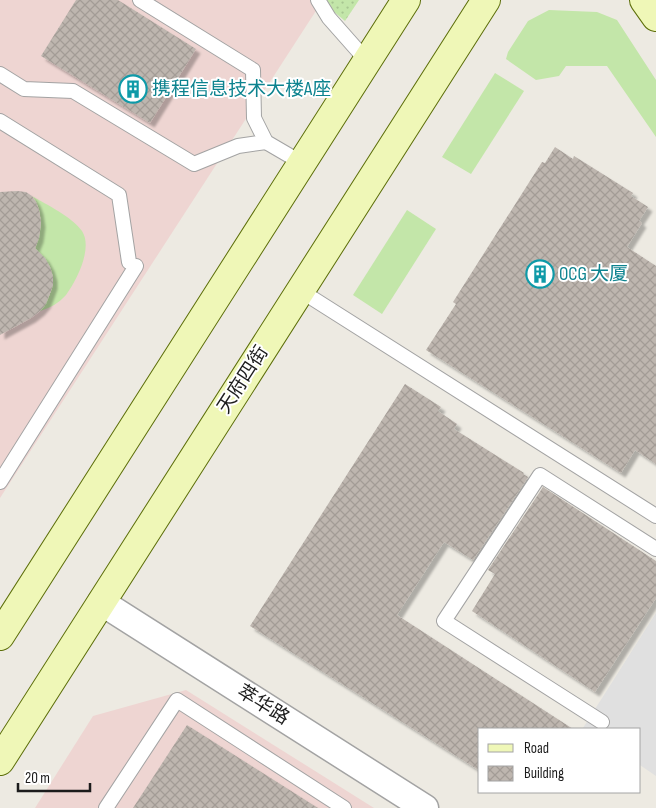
<svg xmlns="http://www.w3.org/2000/svg" width="656" height="808" font-family="'Sofia Sans Condensed','Noto Sans SC',sans-serif">
  <style>
    .commercial { fill: #eed5d2 }
    .grass { fill: url(#grass-dots) }
    .garden { fill: #c3e6a9 }
    .parking { fill: #e0e0e0 }
    .building { fill: url(#building-cross-hatch); filter: url(#shadow) }
    .lines { fill: none; stroke-linecap: round; stroke-linejoin: round }
    .lane-casing { stroke: #a3a3a3; stroke-width: 16 }
    .street-casing { stroke: #a3a3a3; stroke-width: 29 }
    .secondary-casing { stroke: #5c6e09; stroke-width: 30 }
    .lane { stroke: #fff; stroke-width: 14 }
    .street { stroke: #fff; stroke-width: 26 }
    .secondary { stroke: #eff7b7; stroke-width: 28 }
    .labels { text-anchor: middle; dominant-baseline: central; stroke-width: 4; stroke-linejoin: round; paint-order: stroke }
    .culture-label { font-size: 19px; fill: #0d838f; stroke: #fff; text-anchor: start }
    .street-label { font-size: 19px; fill: #1c1c1c; stroke: #fff }
  </style>
  <defs>
    <pattern id="grass-dots" width="8" height="8" patternUnits="userSpaceOnUse" patternTransform="scale(1.25)"><rect width="8" height="8" fill="#c3e6a9"/><path d="M2 2h.1M6 6h.1" fill="none" stroke="#a7c591" stroke-width="1.8" stroke-linecap="round"/></pattern>
    <pattern id="building-cross-hatch" width="8" height="8" patternUnits="userSpaceOnUse" patternTransform="scale(1.25)"><rect width="8" height="8" fill="#beb6af"/><path d="M0 0l8 8M0 8l8-8" fill="none" stroke="#a39c96"/></pattern>
    <filter id="shadow"><feDropShadow dx="4.5" dy="4.5" stdDeviation="1" flood-color="#0004"/></filter>
  </defs>
  <rect width="100%" height="100%" fill="#edeae2"/>
  <g class="commercial">
    <polygon points="0,0 323,0 0,498"/>
    <polygon points="186,690 374,808 35,808 93,716"/>
  </g>
  <polygon class="grass" points="325,0 359,0 345,21 333,11"/>
  <g class="garden">
    <polygon points="549,10 597,12 617,20 656,80 656,137 607,66 566,66 559,76 536,80 506,59 508,52 528,21"/>
    <polygon points="495,73 524,91 471,174 442,157"/>
    <path d="M 32,196 C 47,205 71,216 82,231 C 93,248 77,280 66,295 C 59,303 50,308 40,311 C 58,286 58,270 35,249 C 42,231 44,211 32,196 Z"/>
    <polygon points="407,210 436,229 382,314 353,295"/>
  </g>
  <polygon class="parking" points="656,613 656,776 640,765 640,729 585,729 583,728"/>
  <g class="building">
    <polygon points="76,0 118,0 196,49 150,123 41,56"/>
    <polygon points="555,147 573,159 574,156 633,193 631,196 648,207 639,221 642,223 627,247 656,266 656,464 635,450 621,473 426,350 456,304 453,302 542,162 545,163"/>
    <polygon points="17,191 26,192 32,196 36,202 39,210 41,223 39,238 35,248 45,258 50,267 53,277 53,285 46,304 40,311 31,318 0,335 0,192"/>
    <polygon points="405,384 441,407 438,411 457,424 454,429 524,473 523,474 528,477 473,560 444,542 397,615 573,729 480,729 480,771 250,626"/>
    <polygon points="543,487 656,561 656,598 595,692 472,611 495,574 488,570"/>
    <polygon points="187,725 318,808 133,808"/>
  </g>
  <g class="lines">
    <g class="lane-casing">
      <g id="lane">
        <polyline points="140,0 253,70 254,118 266,142 302,163"/>
        <polyline points="318,0 329,18 367,61"/>
        <polyline points="0,74 24,89 73,91 194,164 238,146 266,142"/>
        <polyline points="0,121 119,195 129,262"/>
        <polyline points="301,291 656,516"/>
        <polyline points="0,482 136,266"/>
        <polyline points="602,722 444,621 540,475 656,549"/>
        <polyline points="106,808 177,700 344,808"/>
      </g>
    </g>
    <g class="street-casing">
      <polyline id="street" points="101,602 425,808"/>
    </g>
    <g class="secondary-casing">
      <g id="secondary">
        <polyline points="644,0 656,17"/>
        <polyline points="0,636 406,0"/>
        <polyline points="0,761 486,0"/>
      </g>
    </g>
    <use href="#lane" class="lane"/>
    <use href="#street" class="street"/>
    <use href="#secondary" class="secondary"/>
  </g>
  <defs>
    <g id="building-ring" transform="scale(1.4375)"><circle r="9.5" fill="#fff" stroke="#0f9aa8" stroke-width="1.5"/><path d="M-4-6H4V6H1V3H-1V6H-4ZM-2.5-4.3h1.7v1.8h-1.7ZM.8-4.3h1.7v1.8H.8ZM-2.5-1h1.7V.8h-1.7ZM.8-1h1.7V.8H.8Z" fill="#0f9aa8"/></g>
  </defs>
  <g fill-rule="evenodd">
    <use href="#building-ring" x="133" y="89"/>
    <use href="#building-ring" x="540" y="274"/>
  </g>
  <g class="labels">
    <g class="culture-label">
      <text x="152" y="89">携程信息技术大楼A座</text>
      <text x="559" y="274">OCG 大厦</text>
    </g>
    <g class="street-label">
      <text transform="translate(243 380) rotate(-57)">天府四街</text>
      <text transform="translate(263 705) rotate(32)">萃华路</text>
    </g>
  </g>
  <rect x="478" y="728" width="162" height="65" fill="#ffffff" stroke="#a4a4a4"/>
  <rect x="488" y="744" width="25" height="8" fill="#eff7b7" stroke="#a4a4a4"/>
  <text x="524" y="753" font-size="15" fill="#1c1c1c">Road</text>
  <rect x="488" y="766" width="25" height="15" fill="url(#building-cross-hatch)" stroke="#a4a4a4"/>
  <text x="524" y="778" font-size="15" fill="#1c1c1c">Building</text>
  <path d="M18 783v8h72v-8" fill="none" stroke="#1c1c1c" stroke-width="2.5"/>
  <text x="25" y="783" font-size="15" fill="#1c1c1c" stroke="#ffffff" stroke-width="4" paint-order="stroke">20 m</text>
</svg>
